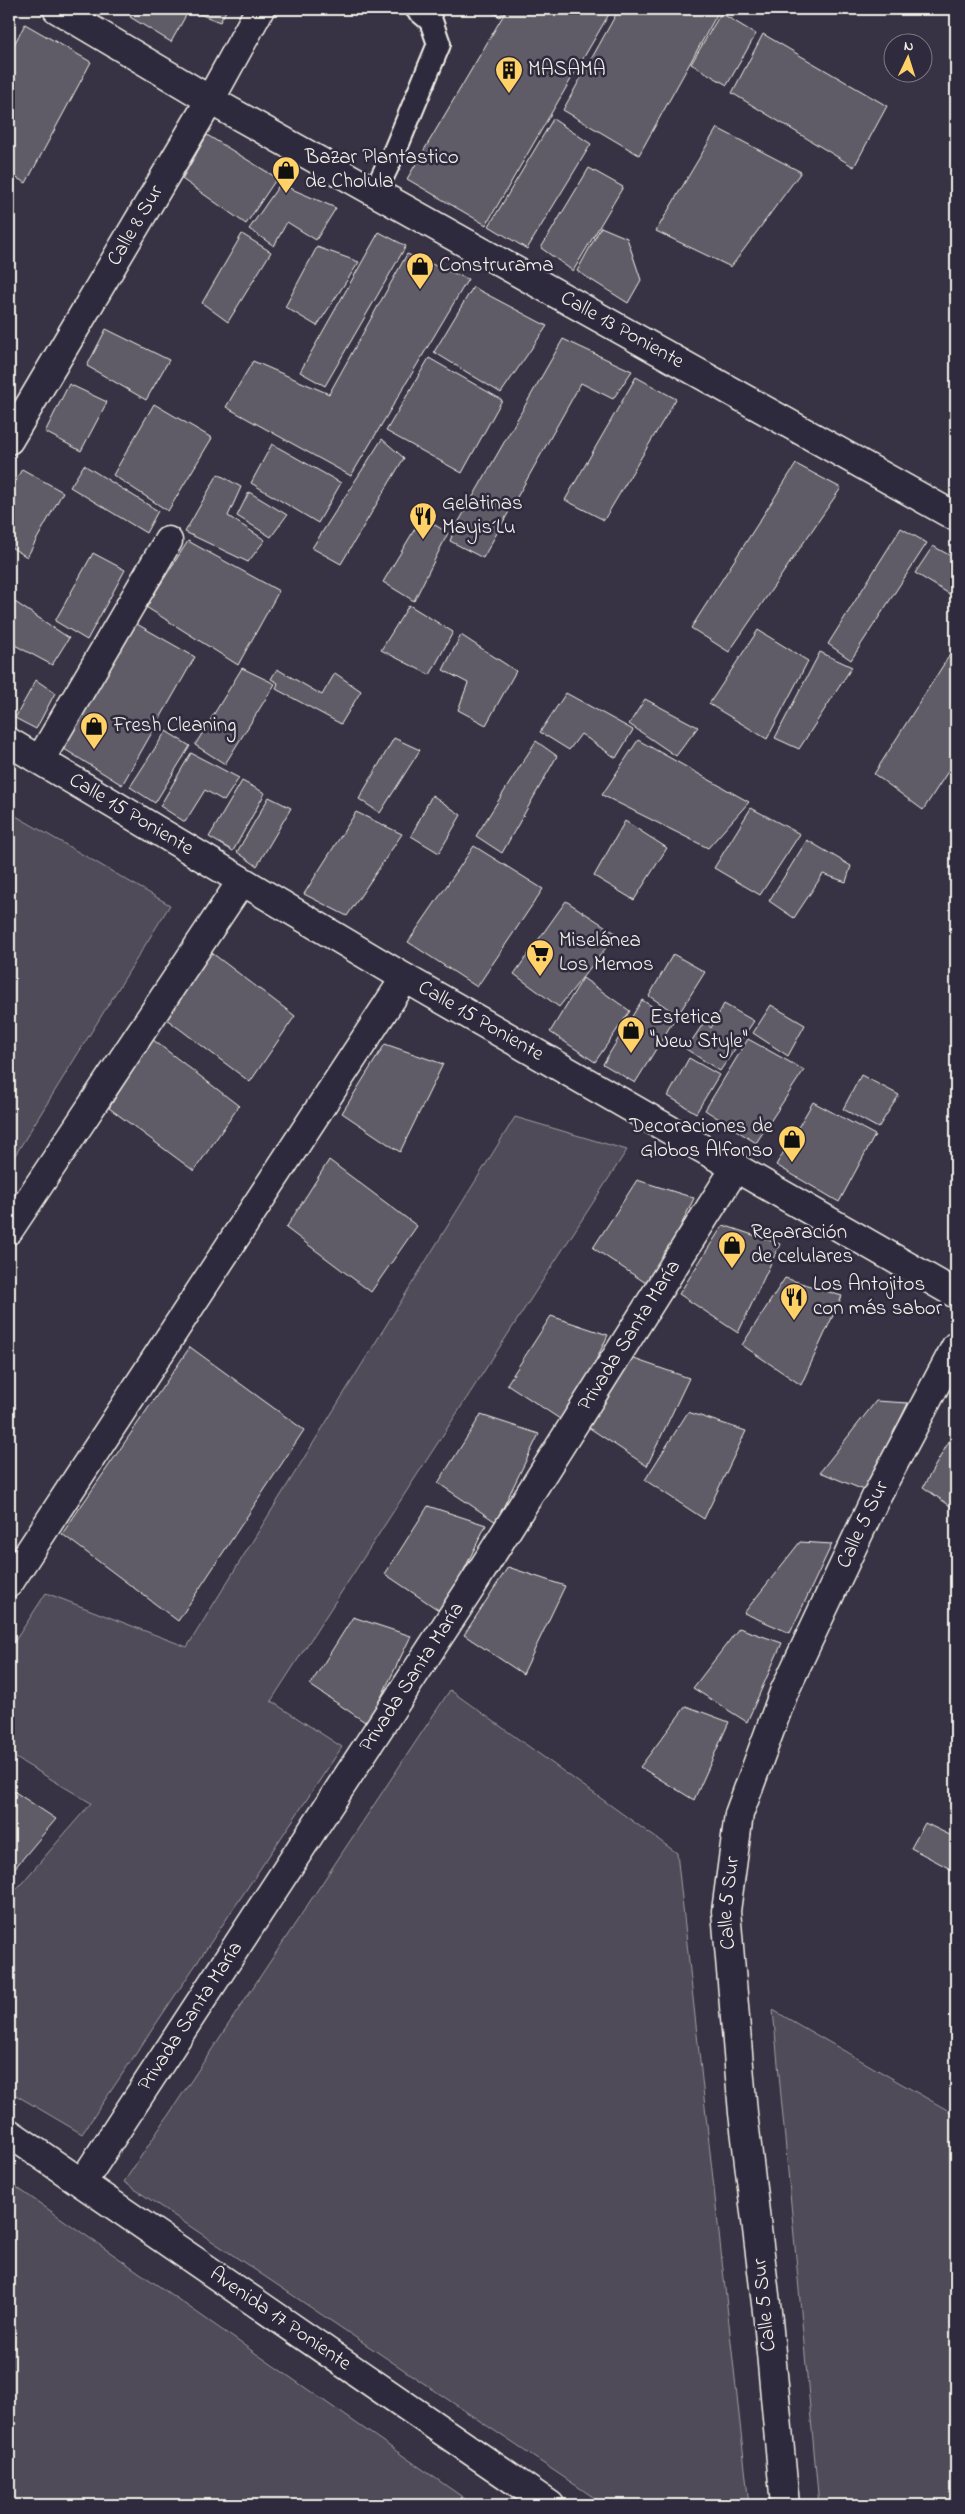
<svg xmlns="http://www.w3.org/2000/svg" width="965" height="2514" font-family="'Indie Flower',sans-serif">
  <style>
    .green { fill: #504b59; stroke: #a29ea0 }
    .building { fill: #5f5c67; stroke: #f4f1e8 }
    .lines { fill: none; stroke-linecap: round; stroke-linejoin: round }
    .service-casing { stroke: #f4f1e8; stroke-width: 26 }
    .minor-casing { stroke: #f4f1e8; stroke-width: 31 }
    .service { stroke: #2f2a3d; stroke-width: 22 }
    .minor { stroke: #2f2a3d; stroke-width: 28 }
    .labels { text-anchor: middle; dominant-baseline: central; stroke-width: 5; stroke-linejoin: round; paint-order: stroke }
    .poi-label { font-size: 21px; fill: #f4f1e8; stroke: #2f2a3d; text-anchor: start }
    .street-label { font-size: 21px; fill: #f4f1e8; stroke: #2f2a3d }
  </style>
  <rect width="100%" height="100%" fill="#373244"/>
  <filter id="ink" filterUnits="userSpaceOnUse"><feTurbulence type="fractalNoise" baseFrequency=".02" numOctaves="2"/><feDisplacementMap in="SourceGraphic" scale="10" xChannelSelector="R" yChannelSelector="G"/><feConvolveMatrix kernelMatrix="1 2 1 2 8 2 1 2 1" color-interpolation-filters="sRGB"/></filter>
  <g filter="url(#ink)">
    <g class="green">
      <polygon points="9,812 170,905 9,1165"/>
      <polygon points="515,1117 627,1150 271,1701 342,1747 82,2134 9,2091 9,1898 91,1803 9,1754 9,1650 46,1593 187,1647"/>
      <polygon points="450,1690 677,1853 749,2505 605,2505 124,2182"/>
      <polygon points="773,2010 956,2115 956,2505 819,2505"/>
      <polygon points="9,2182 474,2505 9,2505"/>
    </g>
    <g class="building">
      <polygon points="135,9 227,9 220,22 189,10 171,42 130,17"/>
      <polygon points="486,9 505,9 500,17"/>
      <polygon points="507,9 612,9 486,225 407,179"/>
      <polygon points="619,9 720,9 639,155 563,110"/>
      <polygon points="721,13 756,34 727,85 691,64"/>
      <polygon points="25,24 91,62 26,183 9,174 9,54"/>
      <polygon points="763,34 887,106 854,167 732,93"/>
      <polygon points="553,119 591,144 527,249 489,226"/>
      <polygon points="717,128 801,172 731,267 656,231"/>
      <polygon points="207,135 277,178 246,224 182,179"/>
      <polygon points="589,168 623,187 573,271 541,248"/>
      <polygon points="280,184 336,208 316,240 287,222 274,246 249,229"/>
      <polygon points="601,227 627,238 641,280 628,303 577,271"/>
      <polygon points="379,232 406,246 325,386 300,372"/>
      <polygon points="242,234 271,252 228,322 202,303"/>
      <polygon points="317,247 359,262 317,326 285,307"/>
      <polygon points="407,254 468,279 351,476 226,407 253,361 329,394"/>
      <polygon points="473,287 547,326 501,393 434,352"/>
      <polygon points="106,329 169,360 146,400 87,366"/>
      <polygon points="563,339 632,371 613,399 581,383 483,558 450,541 454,530"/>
      <polygon points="429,358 502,400 462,473 386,431"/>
      <polygon points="636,377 676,399 604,520 565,500"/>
      <polygon points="69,384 107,402 81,451 45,432"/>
      <polygon points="154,404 212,438 168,511 113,475"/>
      <polygon points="382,439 404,458 341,564 312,548"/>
      <polygon points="272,444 341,483 318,523 251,483"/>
      <polygon points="796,464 841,488 729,652 691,628"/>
      <polygon points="84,465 158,511 146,533 70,487"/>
      <polygon points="22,469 63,492 27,557 9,546 9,493"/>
      <polygon points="218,474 241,487 228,516 265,540 248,562 185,532"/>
      <polygon points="249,492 287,515 271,537 237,516"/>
      <polygon points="422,517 448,533 414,601 383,582"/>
      <polygon points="901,528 927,543 851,660 828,644"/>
      <polygon points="188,541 279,591 238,665 146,607"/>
      <polygon points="933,546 956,559 956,598 915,573"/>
      <polygon points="93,553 125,570 87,640 55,621"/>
      <polygon points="9,598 69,638 52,665 9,642"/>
      <polygon points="409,605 453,632 430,675 381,650"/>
      <polygon points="135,623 195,657 122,785 61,747"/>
      <polygon points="758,630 808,661 767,739 709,704"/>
      <polygon points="461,635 516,671 486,725 458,710 468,683 443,670"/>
      <polygon points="956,645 956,759 923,810 874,774"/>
      <polygon points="820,652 852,667 799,749 775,738"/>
      <polygon points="242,668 275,684 225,764 195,745"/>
      <polygon points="277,669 322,695 335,673 361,691 341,724 276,689 278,683 271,679"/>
      <polygon points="36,680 55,693 36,729 15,718"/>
      <polygon points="566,693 633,730 616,758 581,734 569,750 540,732"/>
      <polygon points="645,699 698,727 676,756 629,724"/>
      <polygon points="166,731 190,746 155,803 130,787"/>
      <polygon points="394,738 420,750 380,813 359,799"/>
      <polygon points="638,740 749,802 708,848 602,795"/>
      <polygon points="536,741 557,756 502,853 476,836"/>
      <polygon points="191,753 239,778 224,801 205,790 185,822 160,806"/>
      <polygon points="242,781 265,793 233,851 209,837"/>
      <polygon points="432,795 461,815 439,853 411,836"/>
      <polygon points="269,797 291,808 257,866 237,852"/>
      <polygon points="751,808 800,834 760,895 714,868"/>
      <polygon points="356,812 402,834 347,916 304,894"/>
      <polygon points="625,821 667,848 634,900 594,876"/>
      <polygon points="807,840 851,866 846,882 823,874 794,918 769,901"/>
      <polygon points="474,846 543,889 477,987 408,942"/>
      <polygon points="566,901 617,934 559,1007 514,974"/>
      <polygon points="208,950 295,1016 250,1082 165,1018"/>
      <polygon points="673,954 705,972 678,1015 649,996"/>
      <polygon points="583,978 630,1011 595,1062 550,1032"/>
      <polygon points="642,1000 674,1020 635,1083 603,1064"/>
      <polygon points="724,1004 754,1021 720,1071 686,1049 705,1021 711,1028"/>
      <polygon points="771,1005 805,1025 788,1056 753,1033"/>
      <polygon points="152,1039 239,1106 194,1171 109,1108"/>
      <polygon points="748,1039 804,1070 756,1143 705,1110"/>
      <polygon points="385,1044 443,1064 400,1152 342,1113"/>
      <polygon points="689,1058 719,1075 696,1113 668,1096"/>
      <polygon points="861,1075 899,1095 878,1128 843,1109"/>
      <polygon points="813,1102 875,1135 839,1202 776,1165"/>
      <polygon points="329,1160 417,1226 371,1292 286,1228"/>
      <polygon points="637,1180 694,1198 652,1287 593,1248"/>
      <polygon points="723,1225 780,1244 738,1333 679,1294"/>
      <polygon points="785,1278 842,1296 801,1385 742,1345"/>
      <polygon points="551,1316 608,1335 566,1423 507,1384"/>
      <polygon points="190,1347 304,1430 178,1621 62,1534"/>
      <polygon points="631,1358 689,1378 647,1466 588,1427"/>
      <polygon points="876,1401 908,1403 866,1491 820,1472"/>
      <polygon points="688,1412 746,1431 704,1519 645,1480"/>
      <polygon points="481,1415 539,1434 496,1522 438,1483"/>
      <polygon points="956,1429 956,1510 923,1487"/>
      <polygon points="428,1506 486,1525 443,1613 385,1574"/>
      <polygon points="800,1542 832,1544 790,1633 744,1613"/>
      <polygon points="508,1567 565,1586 523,1674 464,1635"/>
      <polygon points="353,1617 411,1636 368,1724 310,1685"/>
      <polygon points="739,1628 782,1643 747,1722 693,1688"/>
      <polygon points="686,1706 729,1722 694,1800 640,1767"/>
      <polygon points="9,1788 56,1819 9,1875"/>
      <polygon points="925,1823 956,1838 956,1872 911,1848"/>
    </g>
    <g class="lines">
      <g class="service-casing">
        <polyline id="service" points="375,192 396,148 439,44 431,21 417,9"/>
      </g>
      <g class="minor-casing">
        <g id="minor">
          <path id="s1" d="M 57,9 L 210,100 L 956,517"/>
          <path id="s2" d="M 9,440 L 210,100 L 260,9"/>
          <path id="s3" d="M 9,742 L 405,978 L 956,1294"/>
          <polyline points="40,760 168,541"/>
          <polyline points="9,1230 241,882"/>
          <polyline points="9,1583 405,978"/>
          <path id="s4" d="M 9,2133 L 550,2505"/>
          <path id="s5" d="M 82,2183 L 468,1592 L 736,1167"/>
          <path id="s6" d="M 785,2505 L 768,2320 L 743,2113 L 726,1911 L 739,1814 L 784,1692 L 876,1497 L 956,1346"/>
        </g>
      </g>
      <use href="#service" class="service"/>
      <use href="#minor" class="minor"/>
    </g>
  </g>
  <defs>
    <g id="building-pin" transform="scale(1.4375)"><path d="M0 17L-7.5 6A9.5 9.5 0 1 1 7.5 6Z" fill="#ffd166" stroke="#2f2a3d"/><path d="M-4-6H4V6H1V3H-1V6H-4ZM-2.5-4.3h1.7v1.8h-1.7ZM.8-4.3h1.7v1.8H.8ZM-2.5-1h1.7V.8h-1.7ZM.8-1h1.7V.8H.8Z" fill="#111"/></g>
    <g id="shop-pin" transform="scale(1.4375)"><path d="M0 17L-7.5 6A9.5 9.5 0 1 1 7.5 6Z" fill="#ffd166" stroke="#2f2a3d"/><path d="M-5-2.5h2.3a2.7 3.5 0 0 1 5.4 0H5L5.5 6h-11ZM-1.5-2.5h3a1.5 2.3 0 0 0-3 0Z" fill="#111"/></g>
    <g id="restaurant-pin" transform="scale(1.4375)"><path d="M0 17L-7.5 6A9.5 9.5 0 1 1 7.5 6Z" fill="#ffd166" stroke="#2f2a3d"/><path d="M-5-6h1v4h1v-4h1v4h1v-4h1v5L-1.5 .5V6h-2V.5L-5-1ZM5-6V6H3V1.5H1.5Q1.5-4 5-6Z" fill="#111"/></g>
    <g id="supermarket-pin" transform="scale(1.4375)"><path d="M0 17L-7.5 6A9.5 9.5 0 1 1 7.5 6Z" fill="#ffd166" stroke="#2f2a3d"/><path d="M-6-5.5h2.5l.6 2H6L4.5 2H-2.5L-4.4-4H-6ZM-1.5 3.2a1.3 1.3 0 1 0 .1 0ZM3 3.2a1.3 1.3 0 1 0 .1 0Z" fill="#111"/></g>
  </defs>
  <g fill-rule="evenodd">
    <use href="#building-pin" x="509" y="70"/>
    <use href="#shop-pin" x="286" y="170"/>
    <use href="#shop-pin" x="420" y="266"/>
    <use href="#restaurant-pin" x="423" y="516"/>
    <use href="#shop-pin" x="94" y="726"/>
    <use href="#supermarket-pin" x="540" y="953"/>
    <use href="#shop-pin" x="631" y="1030"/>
    <use href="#shop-pin" x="792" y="1139"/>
    <use href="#shop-pin" x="732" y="1245"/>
    <use href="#restaurant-pin" x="794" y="1297"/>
  </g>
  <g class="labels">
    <g class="poi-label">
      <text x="528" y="70">MASAMA</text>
      <text x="305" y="158">Bazar Plantastico<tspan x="305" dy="24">de Cholula</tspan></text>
      <text x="439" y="266">Construrama</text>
      <text x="442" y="504">Gelatinas<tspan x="442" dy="24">Mayis´Lu</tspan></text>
      <text x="113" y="726">Fresh Cleaning</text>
      <text x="559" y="941">Miselánea<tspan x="559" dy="24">Los Memos</tspan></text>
      <text x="650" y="1018">Estetica<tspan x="650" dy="24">"New Style"</tspan></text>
      <text x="773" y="1127" text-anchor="end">Decoraciones de<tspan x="773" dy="24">Globos Alfonso</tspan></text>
      <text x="751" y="1233">Reparación<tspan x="751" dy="24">de celulares</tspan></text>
      <text x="813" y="1285">Los Antojitos<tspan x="813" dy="24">con más sabor</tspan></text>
    </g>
    <g class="street-label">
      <text stroke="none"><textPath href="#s2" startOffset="249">Calle 8 Sur</textPath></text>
      <text stroke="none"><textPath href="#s1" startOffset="650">Calle 13 Poniente</textPath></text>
      <text stroke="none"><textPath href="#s3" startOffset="142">Calle 15 Poniente</textPath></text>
      <text stroke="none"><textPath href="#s3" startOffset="548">Calle 15 Poniente</textPath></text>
      <text stroke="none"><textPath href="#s5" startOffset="1009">Privada Santa María</textPath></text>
      <text stroke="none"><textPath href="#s6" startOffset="1010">Calle 5 Sur</textPath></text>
      <text stroke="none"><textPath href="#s5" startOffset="604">Privada Santa María</textPath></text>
      <text stroke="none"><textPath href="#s6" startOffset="605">Calle 5 Sur</textPath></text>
      <text stroke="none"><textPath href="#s5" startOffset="199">Privada Santa María</textPath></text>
      <text transform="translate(765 2305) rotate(-96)">Calle 5 Sur</text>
      <text stroke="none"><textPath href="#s4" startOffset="329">Avenida 17 Poniente</textPath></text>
    </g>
  </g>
  <rect width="965" height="2514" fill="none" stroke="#2f2a3d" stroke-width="30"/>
  <rect x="15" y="15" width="935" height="2484" fill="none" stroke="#f4f1e8" stroke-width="2" filter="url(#ink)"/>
  <g transform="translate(908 58) rotate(4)"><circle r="24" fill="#2f2a3d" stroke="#7e7a81"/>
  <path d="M0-4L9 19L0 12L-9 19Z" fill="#ffd166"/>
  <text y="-8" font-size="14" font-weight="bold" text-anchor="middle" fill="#f4f1e8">N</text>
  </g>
</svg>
